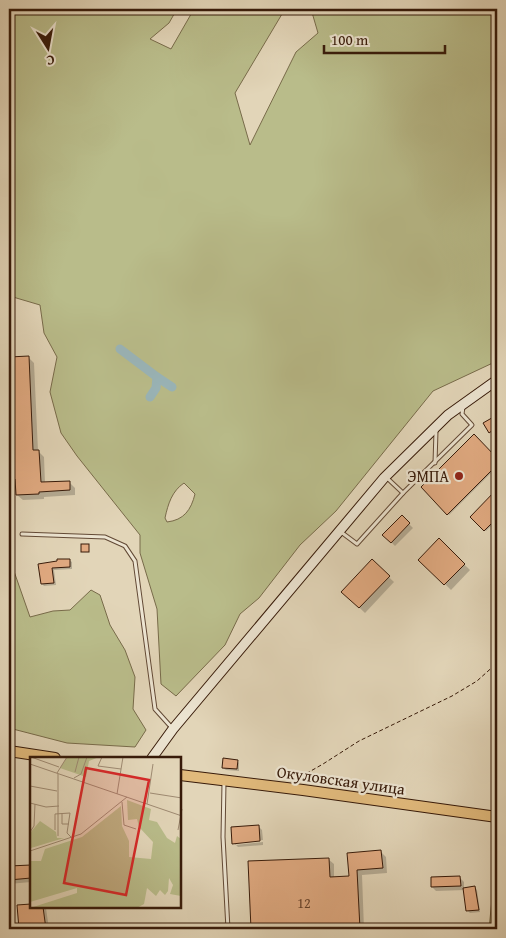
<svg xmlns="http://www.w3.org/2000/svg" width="506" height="938" font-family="'Gentium Book Plus',serif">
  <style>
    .green { fill: #b9bc8a; stroke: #786b4a; fill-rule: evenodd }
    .shadow { fill: #0003 }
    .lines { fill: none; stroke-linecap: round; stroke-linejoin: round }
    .canal { stroke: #9ab6ba; stroke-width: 9 }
    .building { fill: #e1aa81; stroke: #371a09 }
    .service-casing { stroke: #624935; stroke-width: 5 }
    .secondary-casing { stroke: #371a09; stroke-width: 11 }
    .primary-casing { stroke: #371a09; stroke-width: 12 }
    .path { stroke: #371a09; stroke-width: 1; stroke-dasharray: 4 2.5; stroke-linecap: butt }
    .service { stroke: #ece4d1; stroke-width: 3 }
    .secondary { stroke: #ece4d1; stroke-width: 9 }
    .primary { stroke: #e1ba7c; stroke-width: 10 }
    .poi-dot { fill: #8f2418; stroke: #ece4d1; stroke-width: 2 }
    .labels { text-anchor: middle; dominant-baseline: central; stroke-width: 4.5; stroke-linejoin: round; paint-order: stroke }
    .number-label { font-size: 14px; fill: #623e27 }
    .poi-label { font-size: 16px; fill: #371a09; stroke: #ece4d1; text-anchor: end }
    .street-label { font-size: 16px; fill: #371a09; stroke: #ece4d1 }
    .inset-road { fill: none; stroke: #9e8a72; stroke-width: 1 }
    .view { fill: #d62828; fill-opacity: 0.15; stroke: #d62828; stroke-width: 2.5 }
    .inset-edge { fill: none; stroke: #371a09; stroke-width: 2.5 }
  </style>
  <rect width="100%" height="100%" fill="#e2d5b8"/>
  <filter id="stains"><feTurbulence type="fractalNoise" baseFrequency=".004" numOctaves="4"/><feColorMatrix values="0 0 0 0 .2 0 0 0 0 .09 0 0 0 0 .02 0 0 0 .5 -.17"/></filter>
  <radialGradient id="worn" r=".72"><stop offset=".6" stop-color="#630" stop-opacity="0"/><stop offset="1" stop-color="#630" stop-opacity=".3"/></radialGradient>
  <g class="green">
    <path d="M 9,9 L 177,9 L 169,23 L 150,39 L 171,49 L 194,9 L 285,9 L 235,93 L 250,145 L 296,52 L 318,33 L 311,9 L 497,9 L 497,361 L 433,391 L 336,511 L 300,545 L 259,598 L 240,614 L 225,645 L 176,696 L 161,684 L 157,609 L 140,553 L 140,535 L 77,456 L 61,433 L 50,392 L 57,357 L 44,333 L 40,305 L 13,297 L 9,298 ZM 184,483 L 195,494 C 191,510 184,520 167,522 L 165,518 C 168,504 172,491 184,483 Z"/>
    <polygon points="9,557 30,617 53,611 70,610 91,590 100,595 110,625 125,650 135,677 133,709 146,730 135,747 67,743 9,728"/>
    <polygon points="495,869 497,870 497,929 489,929"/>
  </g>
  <g class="shadow">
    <polygon points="28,357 34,363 38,451 44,457 45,483 69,482 75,488 75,495 44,497 44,499 23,500 17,495 17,484 9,479 9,462 16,462 12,384 9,384 9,358"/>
    <polygon points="497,416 497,433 494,436 485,424"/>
    <polygon points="474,436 497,459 497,467 449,515 423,487"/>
    <polygon points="497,491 497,520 486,531 472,517"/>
    <polygon points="402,517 413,528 395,546 384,535"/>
    <polygon points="439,540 470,570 451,590 420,559"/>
    <polygon points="69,560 72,562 72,569 54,570 56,585 44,586 42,584 40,565"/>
    <polygon points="372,561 394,582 365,613 343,592"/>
    <polygon points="237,761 239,763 239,771 226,770 223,768"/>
    <polygon points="258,826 262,830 263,840 235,842 235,845 263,842 263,845 238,847 234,843"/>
    <polygon points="381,852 386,857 387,873 362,875 364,929 252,929 249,862 328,859 334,864 334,878 350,878 348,854"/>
    <polygon points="31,866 31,882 9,884 9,868"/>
    <polygon points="460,878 464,882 464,889 475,888 477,890 480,912 470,913 468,911 465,890 436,891 432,887"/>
    <polygon points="31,905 31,907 46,908 49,929 15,929 15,927 20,926 19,906"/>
    <polygon points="217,926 220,929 192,929 192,928"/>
  </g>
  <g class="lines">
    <g class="canal">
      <polyline points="120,349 157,377 156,388 150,397"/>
      <polyline points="157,377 172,387"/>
    </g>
  </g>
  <g class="building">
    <polygon points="29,356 33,450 39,450 41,482 70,481 70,490 39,492 39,494 16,495 15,479 9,479 9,461 14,461 9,357"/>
    <polygon points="497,415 497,427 489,433 483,423"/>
    <polygon points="474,434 497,458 497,465 447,515 421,487"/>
    <polygon points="497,489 497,518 484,531 470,517"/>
    <polygon points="402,515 410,523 391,543 382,535"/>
    <polygon points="439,538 465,564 444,585 418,560"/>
    <rect x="81" y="544" width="8" height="8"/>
    <polygon points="57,559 70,559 70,567 52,568 54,583 41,584 38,564 57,561"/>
    <polygon points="372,559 390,576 359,608 341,592"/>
    <polygon points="223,758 238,760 237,769 222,768"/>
    <polygon points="259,825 260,841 232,844 231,827"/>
    <polygon points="381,850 383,868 357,870 360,929 251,929 248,861 329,858 330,877 349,876 347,853"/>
    <polygon points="31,865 31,878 9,880 9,866"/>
    <polygon points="460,876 461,886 431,887 431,877"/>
    <polygon points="475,886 479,910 466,911 463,888"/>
    <polygon points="31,904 31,907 43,907 46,929 19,929 17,905"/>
  </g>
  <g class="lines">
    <g class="service-casing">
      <g id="service">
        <polyline points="435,463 436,431"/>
        <polyline points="403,493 472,425 462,414 463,407"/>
        <polyline points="341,532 357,544 403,493 387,478"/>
        <polyline points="22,534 105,537 125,546 135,561 155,709 173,729"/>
        <polyline points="224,783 223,837 228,929"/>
      </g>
    </g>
    <g class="secondary-casing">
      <polyline id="secondary" points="152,758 173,729 384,478 448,415 497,380"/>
    </g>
    <g class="primary-casing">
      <g id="primary">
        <polyline points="9,751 55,758"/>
        <polyline points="180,775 303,790 497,817"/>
      </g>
    </g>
    <polyline class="path" points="295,780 323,764 359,741 452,696 477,681 497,663"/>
    <use href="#service" class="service"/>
    <use href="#secondary" class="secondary"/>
    <use href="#primary" class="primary"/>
  </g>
  <circle class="poi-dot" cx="459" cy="476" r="5"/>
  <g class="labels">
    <g class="number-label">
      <text x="304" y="903">12</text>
    </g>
    <g class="poi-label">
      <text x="449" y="476">ЭМПА</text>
    </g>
    <g class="street-label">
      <text transform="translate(341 780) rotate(8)">Окуловская улица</text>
    </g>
  </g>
  <g transform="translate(30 757)">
    <rect width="151" height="151" fill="#e2d5b8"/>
    <path d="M 37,0 L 69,0 L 59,4 L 56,20 L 30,11 ZM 97,43 L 121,52 L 119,63 L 127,65 L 137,81 L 145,86 L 147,79 L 151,82 L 151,139 L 140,137 L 143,128 L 139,121 L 138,134 L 135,138 L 130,133 L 126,139 L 117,131 L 114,147 L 107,151 L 0,151 L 47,136 L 47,131 L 0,145 L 0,104 L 11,104 L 15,92 L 52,80 L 91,49 L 92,69 L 99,84 L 99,100 L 121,102 L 123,85 L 109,70 L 107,62 L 98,63 ZM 10,64 L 26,75 L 27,81 L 34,81 L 1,91 L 0,76 Z" fill="#b9bc8a"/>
    <path class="inset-road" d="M 1,0 L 29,10M 72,0 L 68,9 L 91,12M 0,7 L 152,59M 45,15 L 49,0M 27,16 L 37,0M 28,17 L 28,79M 44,21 L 51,17 L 57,0M 0,29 L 27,34M 120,36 L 152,41M 87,37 L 93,0M 92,45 L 94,68 L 106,72M 0,46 L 16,50 L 29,49M 117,47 L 123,7M 32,56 L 32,67 L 39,67M 25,73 L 25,57 L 40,56 L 37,76 L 41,80M 148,73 L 152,52M 0,75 L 4,69 L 5,47M 0,94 L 51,77 L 97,40"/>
    <path class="view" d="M 56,11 L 119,23 L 96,138 L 34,126 Z"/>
    <rect width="151" height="151" class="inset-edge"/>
  </g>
  <rect width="506" height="938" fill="none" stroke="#e2d5b8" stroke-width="30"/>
  <rect x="10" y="10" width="486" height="918" fill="none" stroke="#371a09" stroke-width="2.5"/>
  <rect x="15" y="15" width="476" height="908" fill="none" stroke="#371a09"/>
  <g transform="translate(48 48) rotate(169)" stroke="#ece4d1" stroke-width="4" paint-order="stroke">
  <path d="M0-4L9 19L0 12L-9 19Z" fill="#371a09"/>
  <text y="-8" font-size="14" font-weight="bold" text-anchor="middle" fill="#371a09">С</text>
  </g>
  <path d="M324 45v8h121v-8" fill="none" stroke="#371a09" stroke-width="2.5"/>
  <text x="331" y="45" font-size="15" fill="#371a09" stroke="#ece4d1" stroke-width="4" paint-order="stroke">100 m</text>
  <rect width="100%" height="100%" filter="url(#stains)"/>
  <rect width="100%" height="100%" fill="url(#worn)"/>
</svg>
